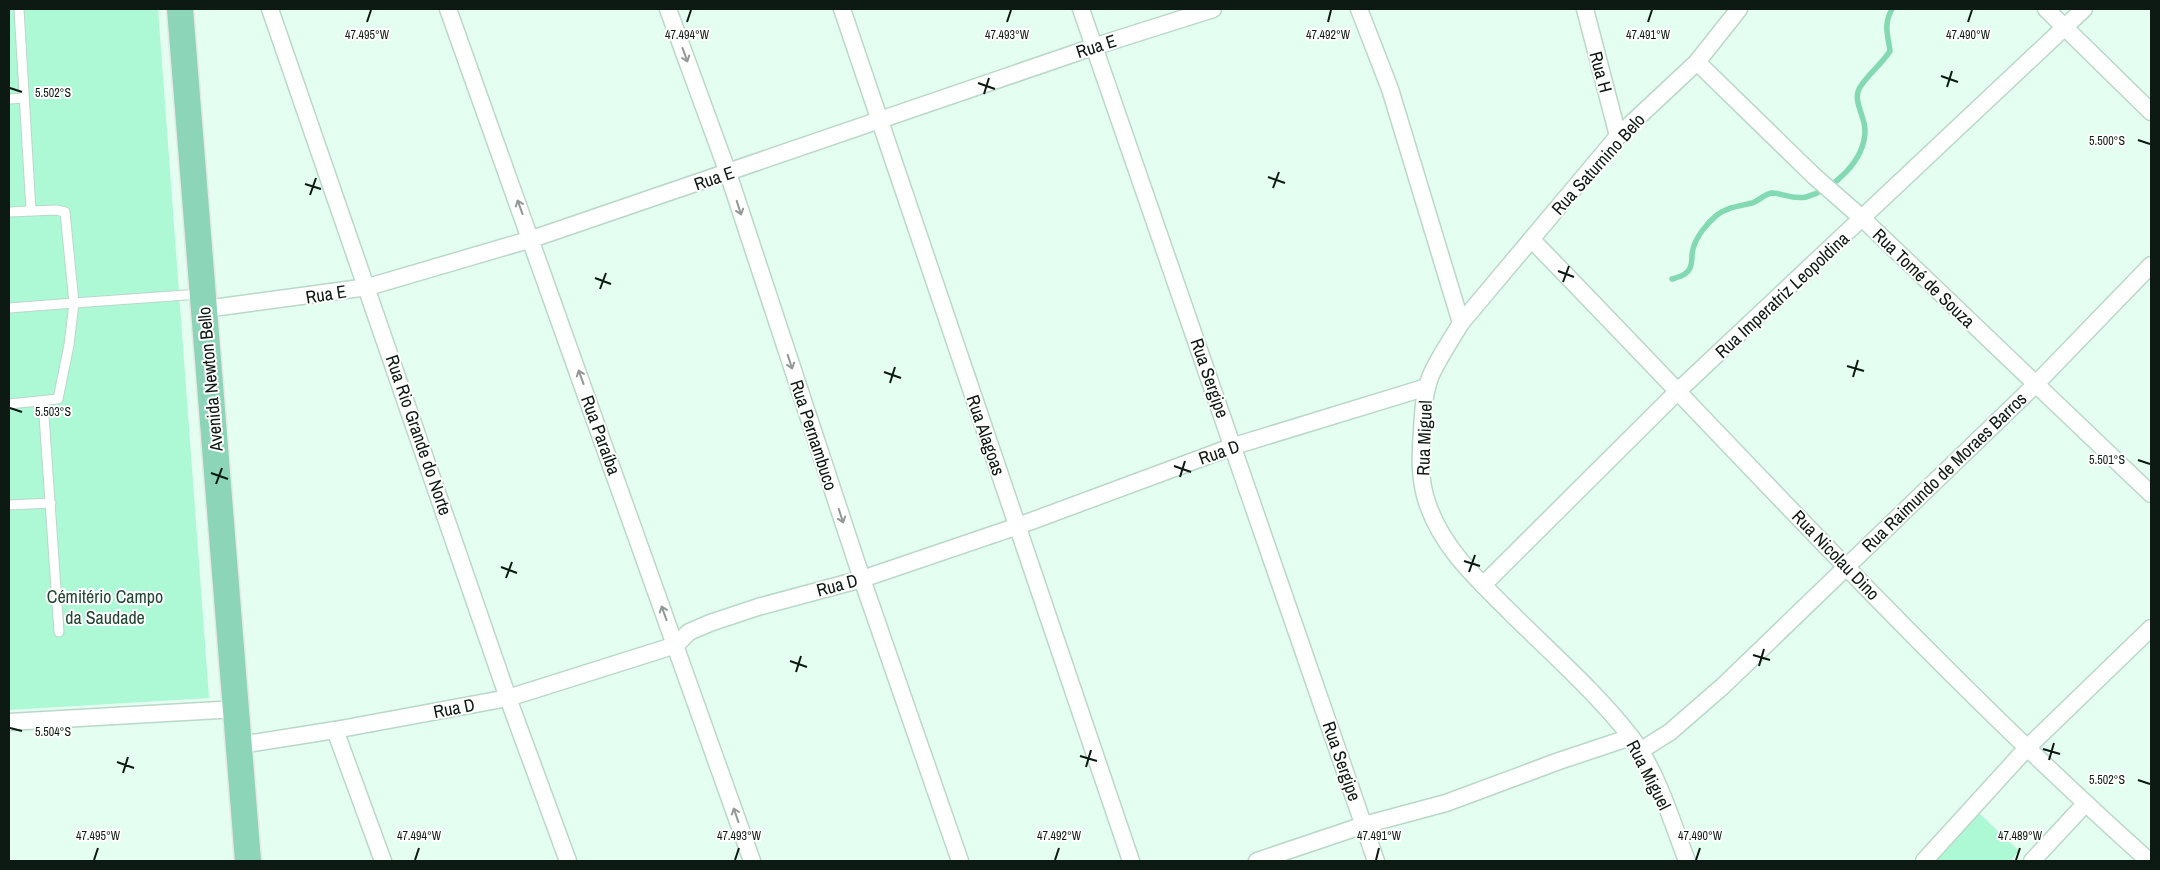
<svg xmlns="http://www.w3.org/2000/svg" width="2160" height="870" font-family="'Archivo Narrow',sans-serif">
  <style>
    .green { fill: #adf8d5 }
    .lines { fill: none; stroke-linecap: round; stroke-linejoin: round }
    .stream { stroke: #82d9b2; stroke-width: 5.5 }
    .service-casing { stroke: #b9d8c9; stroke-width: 11 }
    .minor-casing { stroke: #b9d8c9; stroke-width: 19 }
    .primary-casing { stroke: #e7e8e7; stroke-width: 29 }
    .service { stroke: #fff; stroke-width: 9 }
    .minor { stroke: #fff; stroke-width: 16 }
    .primary { stroke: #8cd5b9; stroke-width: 26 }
    .oneway { stroke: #929895 }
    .ticks { fill: none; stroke: #0d1913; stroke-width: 2 }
    .labels { text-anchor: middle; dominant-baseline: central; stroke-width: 4; stroke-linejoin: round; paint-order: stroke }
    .street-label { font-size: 18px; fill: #0d1913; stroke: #fff }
    .park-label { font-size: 18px; fill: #1f4535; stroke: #fff }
    .ticks-label { font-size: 12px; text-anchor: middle; fill: #0d1913; stroke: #fff; stroke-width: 4; stroke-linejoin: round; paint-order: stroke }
  </style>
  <rect width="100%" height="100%" fill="#e4fef1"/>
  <g class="green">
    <polygon points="9,9 158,9 209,698 9,710"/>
    <polygon points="1979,813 2019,851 2010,861 1931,861"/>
  </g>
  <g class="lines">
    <path class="stream" d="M 1672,279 C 1679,277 1687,275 1690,268 C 1693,262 1691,255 1693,249 C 1696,237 1707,223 1717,215 C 1727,207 1740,206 1752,203 C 1759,201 1764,194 1772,193 C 1783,193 1793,200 1806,197 C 1834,189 1865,161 1865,130 C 1865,117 1853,101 1859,89 C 1865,77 1882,64 1890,51 C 1888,35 1883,25 1892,9"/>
    <g class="service-casing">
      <g id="service">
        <polyline points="19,9 31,211"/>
        <polyline points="9,99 23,98"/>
        <polyline points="9,212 56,210 65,212 74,303 9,308"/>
        <polyline points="43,401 59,632"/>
        <polyline points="9,404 58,399 69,345 74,303 200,294"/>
        <polyline points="9,505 51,503"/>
      </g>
    </g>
    <g class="minor-casing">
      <g id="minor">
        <polyline points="270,9 508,698 568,861"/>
        <polyline points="448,9 752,861"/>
        <polyline points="668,9 728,173 862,579 960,861"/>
        <polyline points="842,9 1131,861"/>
        <polyline points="1081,9 1376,861"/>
        <polyline points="1359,9 1390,89 1461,323"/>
        <polyline points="1585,9 1618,136"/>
        <polyline points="2046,9 2151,112"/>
        <polyline points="1697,62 1814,176 1863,219 2151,494"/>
        <path d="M 1532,240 C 1736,449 1931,666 2149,861"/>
        <polyline points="205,309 368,287 532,239 1093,47 1213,9"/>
        <polyline points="1483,585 1679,390 2084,9"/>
        <polyline points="9,722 237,709"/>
        <polyline points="335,730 383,861"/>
        <polyline points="240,745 335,730 508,698 676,645 689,632 710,623 758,607 862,579 1018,526 1234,446 1427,387"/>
        <polyline points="1640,751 1670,732 1723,686 2035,385 2151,265"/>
        <polyline points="1257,861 1364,825 1446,803 1559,761 1631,737"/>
        <path d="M 1687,861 C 1672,822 1657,771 1631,737 C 1596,692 1551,653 1510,612 C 1478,580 1443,549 1428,505 C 1419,481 1420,456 1422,431 C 1423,412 1424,392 1431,375 C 1439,357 1451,340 1461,323 L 1618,136 L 1697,62 L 1739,9"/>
        <polyline points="1924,861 2026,749 2151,628"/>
        <polyline points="2032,861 2085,804"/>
      </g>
    </g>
    <g class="primary-casing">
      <polyline id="primary" points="180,9 248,861"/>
    </g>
    <use href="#service" class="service"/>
    <use href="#minor" class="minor"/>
    <use href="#primary" class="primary"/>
  </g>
  <defs><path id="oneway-shaft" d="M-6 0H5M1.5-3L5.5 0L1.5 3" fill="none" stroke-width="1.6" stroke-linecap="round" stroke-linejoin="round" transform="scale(1.25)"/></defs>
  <g class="oneway">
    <use href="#oneway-shaft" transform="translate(685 55) rotate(70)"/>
    <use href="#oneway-shaft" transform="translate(520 207) rotate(-110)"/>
    <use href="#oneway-shaft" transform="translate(739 208) rotate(72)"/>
    <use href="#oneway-shaft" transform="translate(790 362) rotate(72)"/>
    <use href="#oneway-shaft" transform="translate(581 377) rotate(-110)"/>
    <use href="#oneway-shaft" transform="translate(841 516) rotate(72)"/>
    <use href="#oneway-shaft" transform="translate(664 613) rotate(-110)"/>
    <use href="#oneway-shaft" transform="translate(736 815) rotate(-109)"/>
  </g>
  <path class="ticks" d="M 367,22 L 371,10M 687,22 L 691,10M 1007,22 L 1011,10M 1328,22 L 1331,10M 1648,22 L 1652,10M 1968,22 L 1972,10M 1941,76 L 1958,82M 978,83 L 995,89M 1947,87 L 1952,71M 10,88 L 22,92M 984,94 L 989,78M 2138,140 L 2150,144M 1268,177 L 1285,183M 305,184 L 321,189M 1273,188 L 1279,172M 310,195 L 316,178M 1558,271 L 1574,277M 595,278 L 611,284M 1563,282 L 1569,266M 600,289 L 606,273M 1847,366 L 1864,371M 884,372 L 901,378M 1853,377 L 1858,360M 890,383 L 895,367M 10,408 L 22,412M 2138,460 L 2150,464M 1174,466 L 1191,472M 211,473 L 228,479M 1180,477 L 1185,461M 216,484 L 222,468M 1464,561 L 1480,566M 501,567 L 517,573M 1469,572 L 1475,555M 506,578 L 512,562M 1753,655 L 1770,660M 790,661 L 807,667M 1759,666 L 1764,649M 796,672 L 801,656M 10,728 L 22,731M 2043,749 L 2060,754M 1080,756 L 1097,761M 2049,760 L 2054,743M 117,762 L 134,768M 1086,767 L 1091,750M 123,773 L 128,757M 2138,780 L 2150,784M 94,860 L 98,848M 415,860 L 419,848M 735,860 L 739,848M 1055,860 L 1059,848M 1376,860 L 1379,848M 1696,860 L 1700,848M 2016,860 L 2020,848"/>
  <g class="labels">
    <g class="street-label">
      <text transform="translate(1096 46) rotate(-18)">Rua E</text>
      <text transform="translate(1601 72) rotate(75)">Rua H</text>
      <text transform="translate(1598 164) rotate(-48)">Rua Saturnino Belo</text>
      <text transform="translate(714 178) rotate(-19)">Rua E</text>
      <text transform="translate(1924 278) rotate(44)">Rua Tomé de Souza</text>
      <text transform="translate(326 294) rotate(-9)">Rua E</text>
      <text transform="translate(1782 295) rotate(-43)">Rua Imperatriz Leopoldina</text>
      <text transform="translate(1210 378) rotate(71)">Rua Sergipe</text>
      <text transform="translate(210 379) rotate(-95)">Avenida Newton Bello</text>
      <text transform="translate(419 435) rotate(71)">Rua Rio Grande do Norte</text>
      <text transform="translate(601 435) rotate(70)">Rua Paraíba</text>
      <text transform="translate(814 435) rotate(72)">Rua Pernambuco</text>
      <text transform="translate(986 435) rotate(71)">Rua Alagoas</text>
      <text transform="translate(1424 438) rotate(-88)">Rua Miguel</text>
      <text transform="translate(1219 452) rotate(-19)">Rua D</text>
      <text transform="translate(1944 472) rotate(-44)">Rua Raimundo de Moraes Barros</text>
      <text transform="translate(1836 555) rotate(46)">Rua Nicolau Dino</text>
      <text transform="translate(837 585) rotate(-15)">Rua D</text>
      <text transform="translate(454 708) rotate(-11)">Rua D</text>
      <text transform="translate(1342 761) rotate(71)">Rua Sergipe</text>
      <text transform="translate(1649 775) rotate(63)">Rua Miguel</text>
    </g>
    <g class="park-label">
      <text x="105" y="596">Cémitério Campo<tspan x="105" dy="21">da Saudade</tspan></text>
    </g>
  </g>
  <g class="ticks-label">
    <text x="367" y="39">47.495°W</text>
    <text x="687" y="39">47.494°W</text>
    <text x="1007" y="39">47.493°W</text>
    <text x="1328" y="39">47.492°W</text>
    <text x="1648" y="39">47.491°W</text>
    <text x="1968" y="39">47.490°W</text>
    <text x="53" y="97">5.502°S</text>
    <text x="2107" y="145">5.500°S</text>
    <text x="53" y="416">5.503°S</text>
    <text x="2107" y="464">5.501°S</text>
    <text x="53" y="736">5.504°S</text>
    <text x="2107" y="784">5.502°S</text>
    <text x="2020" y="840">47.489°W</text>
    <text x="98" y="840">47.495°W</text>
    <text x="419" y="840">47.494°W</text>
    <text x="739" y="840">47.493°W</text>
    <text x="1059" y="840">47.492°W</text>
    <text x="1379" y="840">47.491°W</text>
    <text x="1700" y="840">47.490°W</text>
  </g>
  <rect width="2160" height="870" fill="none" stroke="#0d1913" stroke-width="20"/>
</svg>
